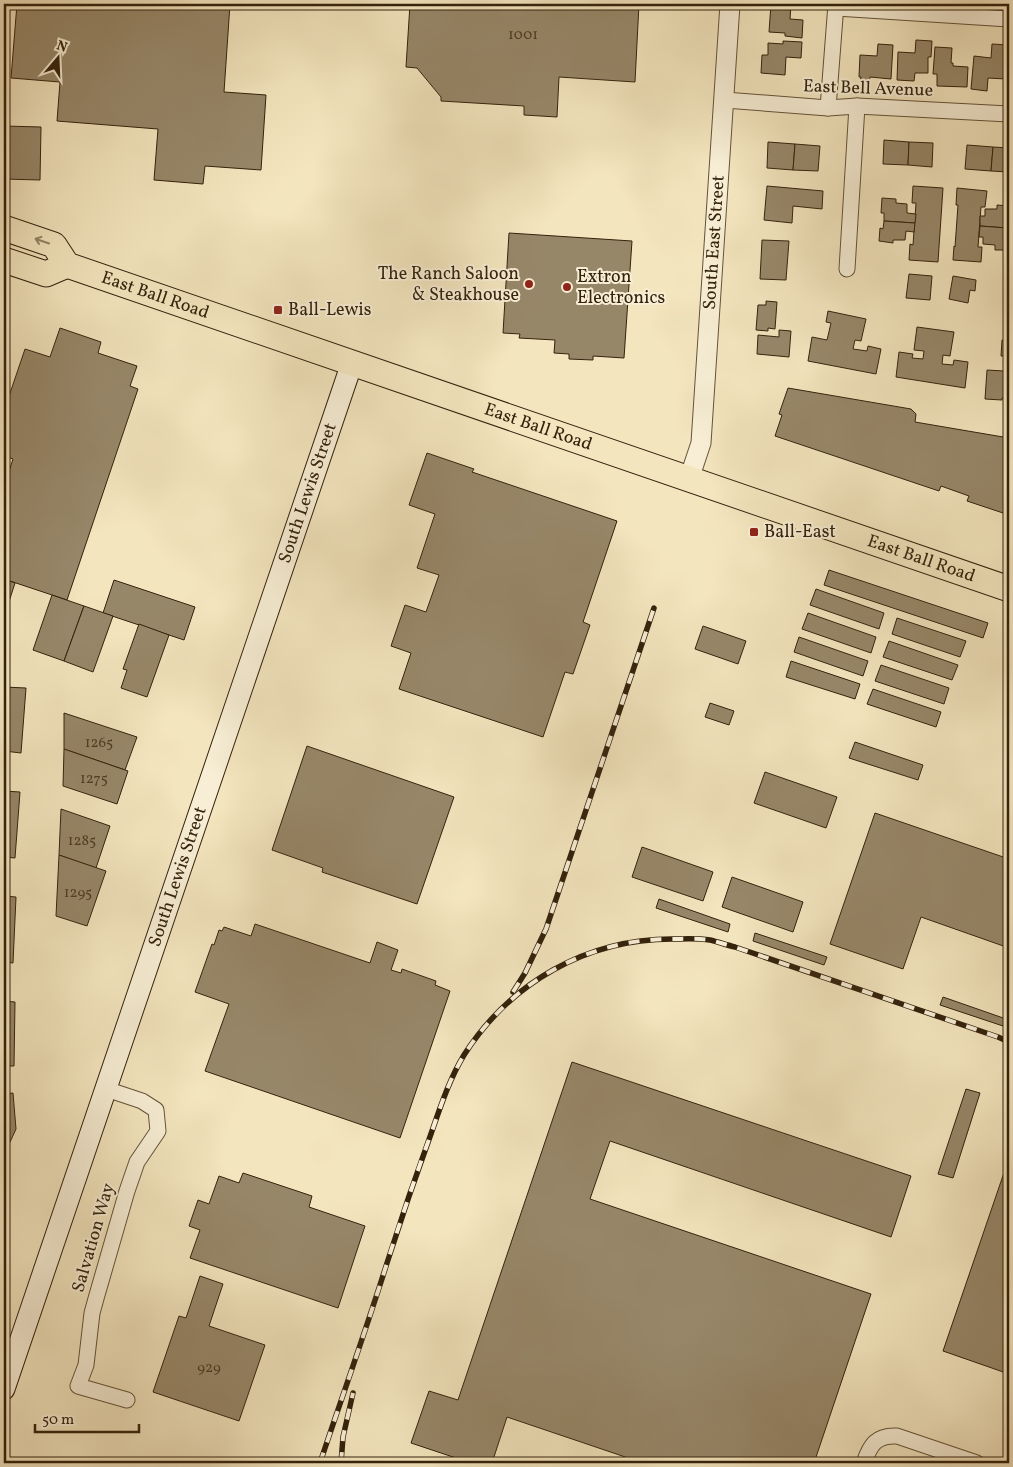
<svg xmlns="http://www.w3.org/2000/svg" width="1013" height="1467" font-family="Vollkorn,serif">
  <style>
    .building { fill: #978769; stroke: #34220c }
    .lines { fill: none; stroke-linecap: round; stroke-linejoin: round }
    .minor-casing { stroke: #645338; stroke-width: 17 }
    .tertiary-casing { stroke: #645338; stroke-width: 21 }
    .secondary-casing { stroke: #34220c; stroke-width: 23 }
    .primary-casing { stroke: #34220c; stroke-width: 27 }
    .minor { stroke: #f7eed5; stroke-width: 15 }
    .tertiary { stroke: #f7eed5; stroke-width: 19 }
    .secondary { stroke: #f7eed5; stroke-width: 21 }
    .primary { stroke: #f3e5be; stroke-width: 25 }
    .rail-casing { stroke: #34220c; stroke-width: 5.5 }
    .rail { stroke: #f7eed5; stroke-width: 4; stroke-dasharray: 11; stroke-linecap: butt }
    .oneway { stroke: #948465 }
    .poi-dot { fill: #8f2418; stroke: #f7eed5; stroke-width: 2 }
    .labels { text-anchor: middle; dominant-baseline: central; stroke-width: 4; stroke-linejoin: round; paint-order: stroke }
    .number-label { font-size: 15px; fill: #4d3b23 }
    .street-label { font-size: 18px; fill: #34220c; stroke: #f7eed5 }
    .poi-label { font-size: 18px; fill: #34220c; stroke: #f7eed5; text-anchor: start }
  </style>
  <rect width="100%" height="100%" fill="#f3e5be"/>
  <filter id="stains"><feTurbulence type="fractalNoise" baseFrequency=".004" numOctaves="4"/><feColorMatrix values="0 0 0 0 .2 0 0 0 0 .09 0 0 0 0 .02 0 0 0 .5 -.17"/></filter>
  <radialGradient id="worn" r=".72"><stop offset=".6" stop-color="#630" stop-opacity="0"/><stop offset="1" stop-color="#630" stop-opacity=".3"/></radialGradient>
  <g class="building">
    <polygon points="17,4 230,4 224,92 266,95 261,170 205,166 203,184 154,180 158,129 57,121 60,82 11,78"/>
    <polygon points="410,4 639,4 635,82 559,77 557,117 524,115 524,106 441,101 441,97 417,68 406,67"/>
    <polygon points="771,4 791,4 790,19 803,20 802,38 785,36 785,33 769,32"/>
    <polygon points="916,40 932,41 931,57 928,57 928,73 915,73 914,81 897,80 898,52 915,53"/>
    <polygon points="783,41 802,42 801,58 786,57 785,75 761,73 762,55 768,55 768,43 783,44"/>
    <polygon points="878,44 893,45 891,79 870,77 869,83 860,82 861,77 859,77 860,55 877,56"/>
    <polygon points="992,44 1008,45 1006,79 988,78 987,91 971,89 974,56 991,58"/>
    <polygon points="935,47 952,48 951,63 953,63 953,66 968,67 967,87 937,86 937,74 933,74"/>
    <polygon points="4,126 41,127 40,180 4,179"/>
    <polygon points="884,140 909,142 908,165 883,164"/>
    <polygon points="768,142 795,144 793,170 767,168"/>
    <polygon points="909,142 933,143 932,167 908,165"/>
    <polygon points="795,144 820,146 818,171 793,170"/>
    <polygon points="967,145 993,147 991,171 965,169"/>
    <polygon points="993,147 1009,148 1009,172 991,171"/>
    <polygon points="767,186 823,191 822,209 793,206 792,223 764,220"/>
    <polygon points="913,186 943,188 938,262 909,260 910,244 913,245 916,203 912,203"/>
    <polygon points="957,188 987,191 985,207 981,207 978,247 982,247 981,262 953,260 954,246 955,247 958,205 956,205"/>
    <polygon points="882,198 896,199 896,203 907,204 907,213 916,214 915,223 884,221 884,213 881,213"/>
    <polygon points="997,205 1009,206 1009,221 1008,221 1007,228 980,226 980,216 985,216 985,209 997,209"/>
    <polygon points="884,221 915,223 914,232 906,231 905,240 893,240 893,243 879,241 880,228 883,229"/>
    <polygon points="980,226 1007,228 1007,235 1009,236 1009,250 995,250 995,245 983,244 983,237 979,237"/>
    <polygon points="509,233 632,241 624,358 593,356 593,360 569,359 569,354 554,353 555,340 519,338 520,334 503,333"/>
    <polygon points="762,240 789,241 786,280 760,279"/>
    <polygon points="909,274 932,276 930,300 906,298"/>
    <polygon points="953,276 976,280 975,291 970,290 968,303 949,299"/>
    <polygon points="766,301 777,302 775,329 768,328 768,331 756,330 758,305 766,305"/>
    <polygon points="828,311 866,319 861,341 855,340 853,349 867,351 868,346 881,349 876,374 808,361 812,337 827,340 831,323 826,322"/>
    <polygon points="917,327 954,332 950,356 943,355 942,364 953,365 954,360 968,362 965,388 896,377 899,352 913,354 912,358 923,359 924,351 914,350"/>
    <polygon points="60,328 101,342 98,353 137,366 130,386 138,389 67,600 4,579 4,487 13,459 4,456 4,446 9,431 4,429 4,411 25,349 50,357"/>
    <polygon points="779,330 791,331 789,357 757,354 758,335 779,337"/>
    <polygon points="1002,340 1009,340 1009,368 1004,368 1005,356 1001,356"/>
    <polygon points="987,370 1004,371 1004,374 1009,374 1009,398 1002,398 1002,400 985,399"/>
    <polygon points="788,388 911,409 916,414 915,422 1009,438 1009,515 967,501 969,496 941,486 939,491 775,436 782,415 779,414"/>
    <polygon points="427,453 474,469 472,472 617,521 583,622 590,625 573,674 565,672 543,737 399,689 411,653 391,646 405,605 426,612 439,575 417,568 435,514 409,505"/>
    <polygon points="829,570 988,623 983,638 824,585"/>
    <polygon points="4,579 15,583 4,617"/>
    <polygon points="114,580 195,607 184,640 103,613"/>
    <polygon points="816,589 884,613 879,629 810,605"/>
    <polygon points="52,595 84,606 64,661 33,650"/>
    <polygon points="84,606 113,616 93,672 64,661"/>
    <polygon points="808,613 876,637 871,653 802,629"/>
    <polygon points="897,618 966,641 960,657 892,634"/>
    <polygon points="139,624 169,635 147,697 121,688 127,670 123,669"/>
    <polygon points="703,626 746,641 738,664 695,649"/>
    <polygon points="799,637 868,661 863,676 794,652"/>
    <polygon points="889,641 958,665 952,680 883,657"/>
    <polygon points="791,661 860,684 855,699 786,677"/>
    <polygon points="881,665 949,688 944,704 875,681"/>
    <polygon points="4,687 26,688 21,753 4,751"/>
    <polygon points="873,689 941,712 936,727 867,704"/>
    <polygon points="710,703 734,711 729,725 705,717"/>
    <polygon points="64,713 137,737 125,770 64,749"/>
    <polygon points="855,742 923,765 918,780 849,758"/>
    <polygon points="307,746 454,797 417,904 322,872 323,868 272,850"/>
    <polygon points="64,749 128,771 117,804 63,786"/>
    <polygon points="765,772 837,797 826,828 754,803"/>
    <polygon points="4,791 20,792 15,858 4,857"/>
    <polygon points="61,809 110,826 96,868 59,855"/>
    <polygon points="875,813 1009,859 1009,948 921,917 903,969 830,944"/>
    <polygon points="642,847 713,872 703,901 632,877"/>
    <polygon points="59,855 106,871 87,926 56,916"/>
    <polygon points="732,877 803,902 793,932 722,907"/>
    <polygon points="4,896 16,897 13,963 4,962"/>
    <polygon points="659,899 730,924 728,932 656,908"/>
    <polygon points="255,924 370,963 377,942 398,950 391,970 401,973 402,969 436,981 435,985 450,991 400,1138 205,1071 229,1004 195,992 212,944 214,945 219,930 222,931 224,927 251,936"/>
    <polygon points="755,933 827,957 824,965 753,941"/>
    <polygon points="943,997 1009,1020 1009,1028 940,1005"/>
    <polygon points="4,1001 15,1002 14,1066 4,1066"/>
    <polygon points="572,1062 911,1176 891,1237 610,1141 590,1199 871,1294 814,1463 643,1463 507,1417 492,1463 471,1463 411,1443 429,1391 458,1400"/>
    <polygon points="966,1089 980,1093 953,1178 938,1174"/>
    <polygon points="13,1093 16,1129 4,1155 4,1094"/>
    <polygon points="1009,1158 1009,1374 943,1351"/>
    <polygon points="243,1173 312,1196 309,1207 365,1226 338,1308 190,1258 200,1230 189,1226 198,1200 209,1204 219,1176 239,1183"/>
    <polygon points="200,1276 223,1284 209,1326 265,1345 239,1421 153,1392 179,1316 186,1318"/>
  </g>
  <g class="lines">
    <g class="minor-casing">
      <g id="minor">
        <polyline points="836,8 1009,19"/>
        <polyline points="725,100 828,108 857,106 1009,114"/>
        <polyline points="828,108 836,4"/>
        <polyline points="847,269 857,106"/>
        <polyline points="106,1089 142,1101 156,1110 158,1131 137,1162 127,1191 97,1295 92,1313 86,1365 78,1386 127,1400"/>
        <path d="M 864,1463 C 870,1445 876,1435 897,1436 L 977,1463"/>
      </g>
    </g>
    <g class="tertiary-casing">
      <g id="tertiary">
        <path id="s1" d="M 689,479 L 701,443 L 730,4"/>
      </g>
    </g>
    <g class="secondary-casing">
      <g id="secondary">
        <path id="s2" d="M 4,1389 L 352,363"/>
      </g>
    </g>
    <g class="primary-casing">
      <g id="primary">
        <path id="s3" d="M 4,228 L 54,245 L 67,265 L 1009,589"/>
        <polyline points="4,260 46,274 67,265"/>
      </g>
    </g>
    <use href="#minor" class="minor"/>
    <use href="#tertiary" class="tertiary"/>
    <use href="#secondary" class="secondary"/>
    <use href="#primary" class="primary"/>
    <g class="rail-casing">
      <g id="rail">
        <polyline points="513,992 525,973 546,929 654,608"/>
        <path d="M 320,1463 C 342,1397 366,1330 387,1263 C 401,1219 416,1175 432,1131 C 441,1105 450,1078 464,1055 C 510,983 586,939 672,939 C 684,939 697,938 710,940 C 718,942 727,945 735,947 L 998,1037 L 1009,1042"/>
        <polyline points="341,1463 343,1437 353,1393"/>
      </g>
    </g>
    <use href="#rail" class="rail"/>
  </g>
  <defs><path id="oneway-shaft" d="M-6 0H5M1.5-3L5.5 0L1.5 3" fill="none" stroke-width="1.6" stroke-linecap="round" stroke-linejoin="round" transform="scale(1.25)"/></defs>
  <use class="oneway" href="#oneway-shaft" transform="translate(42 241) rotate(-161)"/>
  <g class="poi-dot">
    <circle cx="529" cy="284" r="5"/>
    <circle cx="567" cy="287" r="5"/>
    <rect x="273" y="305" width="10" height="10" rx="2.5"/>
    <rect x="749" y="527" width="10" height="10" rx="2.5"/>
  </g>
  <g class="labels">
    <g class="number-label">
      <text x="523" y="35">1001</text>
      <text x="99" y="743">1265</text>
      <text x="94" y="779">1275</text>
      <text x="82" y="841">1285</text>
      <text x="78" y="893">1295</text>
      <text x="209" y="1368">929</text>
    </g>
    <g class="street-label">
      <text transform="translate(868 89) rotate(2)">East Bell Avenue</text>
      <text stroke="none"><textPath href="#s1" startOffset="239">South East Street</textPath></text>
      <text stroke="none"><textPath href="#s3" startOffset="170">East Ball Road</textPath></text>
      <text stroke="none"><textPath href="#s3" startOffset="575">East Ball Road</textPath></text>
      <text stroke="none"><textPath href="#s2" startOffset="946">South Lewis Street</textPath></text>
      <text stroke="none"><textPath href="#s3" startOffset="980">East Ball Road</textPath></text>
      <text stroke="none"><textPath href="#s2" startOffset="541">South Lewis Street</textPath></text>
      <text transform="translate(94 1238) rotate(-74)">Salvation Way</text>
    </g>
    <g class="poi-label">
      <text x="519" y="274" text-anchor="end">The Ranch Saloon<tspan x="519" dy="21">&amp; Steakhouse</tspan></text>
      <text x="577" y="277">Extron<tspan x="577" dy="21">Electronics</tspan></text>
      <text x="288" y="310">Ball-Lewis</text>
      <text x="764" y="532">Ball-East</text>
    </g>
  </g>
  <rect width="1013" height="1467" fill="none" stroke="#f3e5be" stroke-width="20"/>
  <rect x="5" y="5" width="1003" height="1457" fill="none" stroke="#34220c" stroke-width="2.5"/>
  <rect x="10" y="10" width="993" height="1447" fill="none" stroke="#34220c"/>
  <g transform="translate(58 58) rotate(19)" stroke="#f7eed5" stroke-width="4" paint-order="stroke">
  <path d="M0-4L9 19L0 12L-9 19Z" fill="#34220c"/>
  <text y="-8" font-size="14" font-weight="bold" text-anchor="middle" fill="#34220c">N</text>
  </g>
  <path d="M35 1424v8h104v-8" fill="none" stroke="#34220c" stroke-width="2.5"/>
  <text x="42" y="1424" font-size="15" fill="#34220c" stroke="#f7eed5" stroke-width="4" paint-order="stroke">50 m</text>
  <rect width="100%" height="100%" filter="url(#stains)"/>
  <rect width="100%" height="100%" fill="url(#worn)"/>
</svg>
